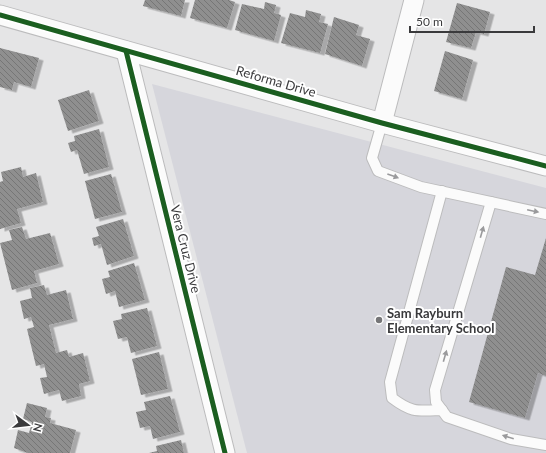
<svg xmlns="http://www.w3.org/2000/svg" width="546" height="453" font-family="Lato,sans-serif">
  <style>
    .built { fill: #d6d6dc }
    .building { fill: url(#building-back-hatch); filter: url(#shadow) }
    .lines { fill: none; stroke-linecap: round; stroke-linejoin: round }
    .lane-casing { stroke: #bcbcbd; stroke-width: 12 }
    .street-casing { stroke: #bcbcbd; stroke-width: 21 }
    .lane { stroke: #fbfbfb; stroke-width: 10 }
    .street { stroke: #fbfbfb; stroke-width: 19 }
    .cycleway-casing { stroke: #fff; stroke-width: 8 }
    .cycleway { stroke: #1b5e20; stroke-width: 5 }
    .oneway { fill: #9a9a9c }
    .poi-dot { fill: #767678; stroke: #fff; stroke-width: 1.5 }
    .labels { text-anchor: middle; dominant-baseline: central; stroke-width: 4; stroke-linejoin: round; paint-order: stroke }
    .street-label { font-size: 13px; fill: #3a3a3c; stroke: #fff }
    .poi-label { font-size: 13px; font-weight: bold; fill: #3a3a3c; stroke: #fff; text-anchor: start }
  </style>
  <defs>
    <pattern id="building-back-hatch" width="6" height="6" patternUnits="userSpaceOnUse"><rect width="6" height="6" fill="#8f8f8f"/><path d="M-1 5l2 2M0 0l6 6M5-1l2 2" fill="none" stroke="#767676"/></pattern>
    <filter id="shadow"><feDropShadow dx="4.5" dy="2.5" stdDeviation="0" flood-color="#0004"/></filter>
  </defs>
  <rect width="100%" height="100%" fill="#e5e5e6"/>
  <polygon class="built" points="152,84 546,188 546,453 247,453"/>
  <g class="building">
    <polygon points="145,0 185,0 181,16 143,6"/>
    <polygon points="195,0 229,0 235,2 227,28 190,18"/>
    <polygon points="265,2 276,5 274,13 281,15 274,41 235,30 242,4 264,9"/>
    <polygon points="457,3 490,12 484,34 476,32 471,48 446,42"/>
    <polygon points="306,10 321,14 319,22 328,24 320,53 281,43 290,13 305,17"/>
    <polygon points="334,17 359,25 356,35 370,39 362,66 325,54"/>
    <polygon points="0,48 39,58 31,87 14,82 12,90 0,87"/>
    <polygon points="445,51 473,60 462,99 434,91"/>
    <polygon points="89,90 99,121 68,131 58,100"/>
    <polygon points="99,129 109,167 84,174 77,150 71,152 68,143 75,141 74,136"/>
    <polygon points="21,167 23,177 36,173 43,202 17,209 21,223 0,229 0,182 3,181 1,172"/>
    <polygon points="111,174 122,212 95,219 85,181"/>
    <polygon points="123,219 134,256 107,265 101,244 94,246 92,238 99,236 96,227"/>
    <polygon points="22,227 26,239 50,233 59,264 34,271 37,283 12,290 0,243 12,240 9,230"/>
    <polygon points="546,238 546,376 538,373 525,418 469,402 506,267 535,275"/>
    <polygon points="134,263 145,300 119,307 115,291 106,294 102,279 110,277 108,271"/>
    <polygon points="44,285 47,295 66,290 73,319 49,325 56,353 67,350 69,357 83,353 90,381 79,384 81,396 62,401 59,390 44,394 40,378 47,377 44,364 36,366 27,329 34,327 31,317 24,319 20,301 32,298 30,288"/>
    <polygon points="147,308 157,346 131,353 127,337 118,339 113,321 122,319 121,314"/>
    <polygon points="159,352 168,389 141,395 132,359"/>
    <polygon points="170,396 180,432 153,439 150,426 140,428 136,412 146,410 144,402"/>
    <polygon points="27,403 47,408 45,417 51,418 50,423 76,430 70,453 28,453 14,448 18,430 29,433 32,422 23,419"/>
    <polygon points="181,440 184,453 149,453 157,451 156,446"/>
  </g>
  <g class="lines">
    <g class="lane-casing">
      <g id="lane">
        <polyline points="382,123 372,158 378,171 421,187 546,214"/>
        <path d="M 442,191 L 390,382 L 392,398 C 412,413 417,411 442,410"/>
        <polyline points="491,202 435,390 436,402 447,417 511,439 546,445"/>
      </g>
    </g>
    <g class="street-casing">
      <g id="street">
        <polyline points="0,15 382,123 546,166"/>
        <polyline points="126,51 225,453"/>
        <polyline points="382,123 414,0"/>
      </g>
    </g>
    <use href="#lane" class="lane"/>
    <use href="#street" class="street"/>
    <g class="cycleway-casing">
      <g id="cycleway">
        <polyline points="0,15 382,123 546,166"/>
        <polyline points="126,51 225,453"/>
      </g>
    </g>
    <use href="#cycleway" class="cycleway"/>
  </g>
  <defs><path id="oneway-solid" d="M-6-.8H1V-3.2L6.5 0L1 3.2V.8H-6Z"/></defs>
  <g class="oneway">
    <use href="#oneway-solid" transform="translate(393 176) rotate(20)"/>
    <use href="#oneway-solid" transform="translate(533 211) rotate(12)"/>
    <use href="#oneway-solid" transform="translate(482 232) rotate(-74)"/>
    <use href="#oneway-solid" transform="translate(445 356) rotate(-74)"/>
    <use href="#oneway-solid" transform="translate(508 437) rotate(-163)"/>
  </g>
  <circle class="poi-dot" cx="379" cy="320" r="4"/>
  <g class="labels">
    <g class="street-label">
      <text transform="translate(276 81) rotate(16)">Reforma Drive</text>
      <text transform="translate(186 249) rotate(76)">Vera Cruz Drive</text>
    </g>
    <g class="poi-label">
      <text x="387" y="313">Sam Rayburn<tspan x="387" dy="15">Elementary School</tspan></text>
    </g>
  </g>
  <g transform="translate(28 425) rotate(105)" stroke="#ffffff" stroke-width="3" paint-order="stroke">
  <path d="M0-3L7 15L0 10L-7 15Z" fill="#3a3a3c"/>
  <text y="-6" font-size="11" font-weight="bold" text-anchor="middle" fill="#3a3a3c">N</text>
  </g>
  <path d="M410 26v6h124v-6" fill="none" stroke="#3a3a3c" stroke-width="2"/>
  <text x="416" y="26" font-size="12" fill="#3a3a3c" stroke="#ffffff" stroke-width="3" paint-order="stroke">50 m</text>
</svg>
